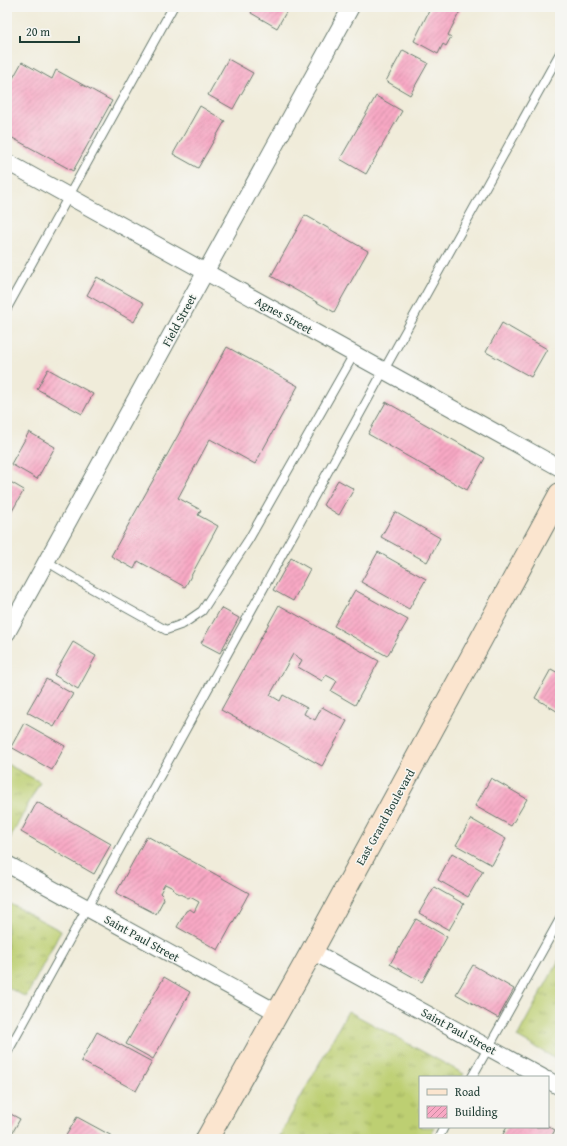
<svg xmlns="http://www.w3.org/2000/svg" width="567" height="1146" font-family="'Gentium Book Plus',serif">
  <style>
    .grass { fill: url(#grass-tufts); stroke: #6e8653 }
    .building { fill: url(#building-hatch) }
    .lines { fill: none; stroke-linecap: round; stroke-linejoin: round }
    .lane-casing { stroke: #687a6e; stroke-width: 10 }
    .street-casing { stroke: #687a6e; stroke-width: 18 }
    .secondary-casing { stroke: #687a6e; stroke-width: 24 }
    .lane { stroke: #fff; stroke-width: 8 }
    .street { stroke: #fff; stroke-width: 16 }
    .secondary { stroke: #fbe5cf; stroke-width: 22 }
    .labels { text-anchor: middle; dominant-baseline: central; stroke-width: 3; stroke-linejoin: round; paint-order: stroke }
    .street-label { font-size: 12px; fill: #1f3d34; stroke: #f6f6f2 }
  </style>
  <defs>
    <pattern id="grass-tufts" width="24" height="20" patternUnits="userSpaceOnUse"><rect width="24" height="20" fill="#bdcf72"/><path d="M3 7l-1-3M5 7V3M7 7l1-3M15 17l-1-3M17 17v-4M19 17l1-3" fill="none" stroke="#99a95e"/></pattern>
    <pattern id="building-hatch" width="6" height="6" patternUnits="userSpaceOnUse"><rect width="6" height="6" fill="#f8a8c4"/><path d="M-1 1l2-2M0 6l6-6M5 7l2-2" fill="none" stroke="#c88aa0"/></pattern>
  </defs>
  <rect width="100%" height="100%" fill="#f6f6f2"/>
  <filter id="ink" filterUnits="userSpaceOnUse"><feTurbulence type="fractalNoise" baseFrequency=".025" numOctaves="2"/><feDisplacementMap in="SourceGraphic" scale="8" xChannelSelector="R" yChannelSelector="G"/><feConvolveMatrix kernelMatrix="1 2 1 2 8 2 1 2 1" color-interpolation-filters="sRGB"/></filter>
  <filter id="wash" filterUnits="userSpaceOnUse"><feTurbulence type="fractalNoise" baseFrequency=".012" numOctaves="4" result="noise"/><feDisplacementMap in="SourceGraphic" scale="16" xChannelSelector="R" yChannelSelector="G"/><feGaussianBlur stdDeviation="0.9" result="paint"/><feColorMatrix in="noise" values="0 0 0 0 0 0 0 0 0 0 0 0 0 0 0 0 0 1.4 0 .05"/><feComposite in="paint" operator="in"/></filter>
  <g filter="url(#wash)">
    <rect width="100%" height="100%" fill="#f0ecda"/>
    <g class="grass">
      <polygon points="7,764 40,782 7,844"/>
      <polygon points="7,902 61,931 26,997 7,987"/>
      <polygon points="560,958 560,1061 517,1037"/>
      <polygon points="348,1011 464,1074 462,1077 420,1077 420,1127 435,1127 428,1139 278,1139"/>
    </g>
    <g id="blocks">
      <g class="building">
        <polygon points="254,7 289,7 277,28 251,13"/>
        <polygon points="431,7 462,7 448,35 451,37 446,46 443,44 438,54 414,41"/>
        <polygon points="403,50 428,63 410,95 386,81"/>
        <polygon points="228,59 253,73 233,109 208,95"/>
        <polygon points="22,62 52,79 56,70 112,101 73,171 7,135 7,89"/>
        <polygon points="376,96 402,111 366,174 340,159"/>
        <polygon points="200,106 225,121 198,168 173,154"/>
        <polygon points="305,215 368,251 334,312 271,276"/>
        <polygon points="97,277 144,303 134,322 87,295"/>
        <polygon points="502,323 547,349 531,377 486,352"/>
        <polygon points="227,347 298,386 255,464 210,439 178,498 201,510 198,515 218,526 185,587 138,561 134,569 111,556"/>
        <polygon points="48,369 93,394 82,414 37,389"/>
        <polygon points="386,402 485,458 467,490 368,434"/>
        <polygon points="29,432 55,447 37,479 11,464"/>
        <polygon points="7,480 24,490 7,520"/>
        <polygon points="338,480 354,489 339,515 323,505"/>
        <polygon points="395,512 440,538 427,562 381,537"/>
        <polygon points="378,552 426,579 409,609 361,582"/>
        <polygon points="291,558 310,569 293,601 273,590"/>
        <polygon points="355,590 408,620 387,656 334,626"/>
        <polygon points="279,605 379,661 355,705 331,691 337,681 326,675 322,681 298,667 302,660 293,654 270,695 280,701 283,695 307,708 304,714 315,720 322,707 347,721 322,766 221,710"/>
        <polygon points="221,608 239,618 220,653 201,643"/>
        <polygon points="73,642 96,656 78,689 54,675"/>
        <polygon points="551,669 560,674 560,713 535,698"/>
        <polygon points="46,679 73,694 54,727 27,712"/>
        <polygon points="24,723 65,746 52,770 11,747"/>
        <polygon points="491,778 527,799 511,826 475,806"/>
        <polygon points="37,802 111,844 94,874 21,832"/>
        <polygon points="471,819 506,839 492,865 456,845"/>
        <polygon points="147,836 249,893 218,950 177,927 186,911 190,909 194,912 199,902 190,897 188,898 174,891 173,888 165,884 160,893 163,896 164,899 156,914 116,893"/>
        <polygon points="452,853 483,871 468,897 438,880"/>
        <polygon points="434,887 464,904 449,930 419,913"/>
        <polygon points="416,919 447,937 422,982 390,964"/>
        <polygon points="473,965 514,989 498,1018 456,994"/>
        <polygon points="164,977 190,992 153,1059 126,1044"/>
        <polygon points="97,1032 152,1062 136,1091 81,1061"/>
        <polygon points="7,1112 20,1119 9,1139 7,1139"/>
        <polygon points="77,1117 112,1136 111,1139 64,1139"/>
        <polygon points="548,1126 555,1130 550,1139 508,1139 502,1136 507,1127 548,1127"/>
      </g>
    </g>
  </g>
  <g filter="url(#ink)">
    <use href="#blocks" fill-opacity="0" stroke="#687a6e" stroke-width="1"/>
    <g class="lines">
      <g class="lane-casing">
        <g id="lane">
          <polyline points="7,308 173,7"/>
          <polyline points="46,561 89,587 166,630 183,624 202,611 249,539 354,354"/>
          <polyline points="7,1053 384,370 560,53"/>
          <polyline points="472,1077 560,919"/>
          <polyline points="438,1139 444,1127"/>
        </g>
      </g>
      <g class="street-casing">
        <g id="street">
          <polyline points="7,162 560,468"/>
          <polyline points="7,633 351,7"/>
          <polyline points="7,864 278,1013"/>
          <polyline points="312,951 542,1077"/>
          <polyline points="548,1080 560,1087"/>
        </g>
      </g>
      <g class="secondary-casing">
        <polyline id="secondary" points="207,1139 312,951 560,494"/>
      </g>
      <use href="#lane" class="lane"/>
      <use href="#street" class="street"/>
      <use href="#secondary" class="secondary"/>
    </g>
  </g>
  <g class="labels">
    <g class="street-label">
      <text transform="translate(284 315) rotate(29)">Agnes Street</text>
      <text transform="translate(179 320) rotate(-61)">Field Street</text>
      <text transform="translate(385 817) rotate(-61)">East Grand Boulevard</text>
      <text transform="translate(142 938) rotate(29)">Saint Paul Street</text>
      <text transform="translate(459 1031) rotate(29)">Saint Paul Street</text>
    </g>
  </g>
  <rect width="567" height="1146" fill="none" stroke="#f6f6f2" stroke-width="24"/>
  <rect x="419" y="1076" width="130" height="52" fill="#f6f6f2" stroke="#a0aca6"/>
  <rect x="427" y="1089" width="20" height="6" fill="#fbe5cf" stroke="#a0aca6"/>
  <text x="455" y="1096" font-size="12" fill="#1f3d34">Road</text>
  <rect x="427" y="1106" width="20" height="12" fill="url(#building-hatch)" stroke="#a0aca6"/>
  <text x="455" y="1116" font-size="12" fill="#1f3d34">Building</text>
  <path d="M20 36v6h59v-6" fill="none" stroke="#1f3d34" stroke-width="2"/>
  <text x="26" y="36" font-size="12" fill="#1f3d34" stroke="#f6f6f2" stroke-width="3" paint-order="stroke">20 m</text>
</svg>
